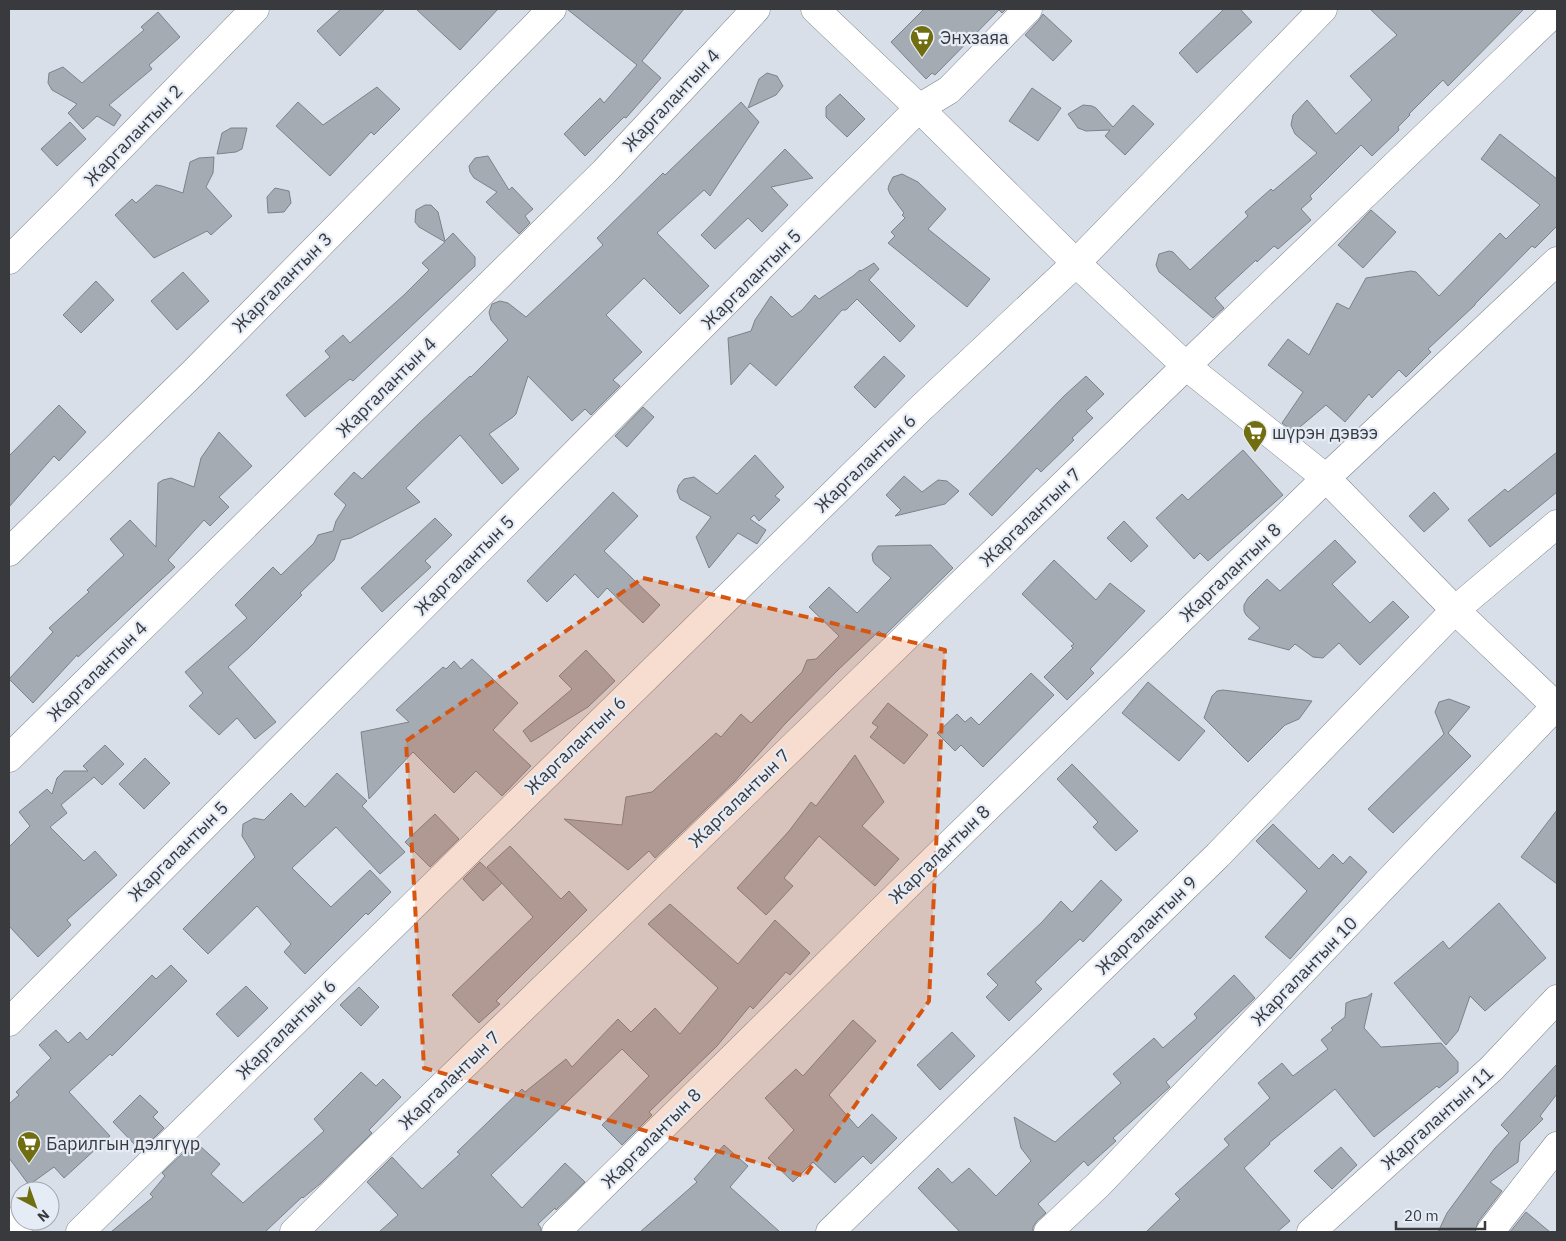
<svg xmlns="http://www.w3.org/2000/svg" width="1566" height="1241" font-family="'IBM Plex Sans',sans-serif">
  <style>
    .building { fill: #a5abb3; stroke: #7d828a }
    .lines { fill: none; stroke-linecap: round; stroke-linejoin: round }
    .minor-casing { stroke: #7e848c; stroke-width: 29 }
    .minor { stroke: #fff; stroke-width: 28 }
    .marked { fill: #d65611; fill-opacity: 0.2; stroke: #d65611; stroke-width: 4; stroke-dasharray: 10 6; stroke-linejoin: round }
    .labels { text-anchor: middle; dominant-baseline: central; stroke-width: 4.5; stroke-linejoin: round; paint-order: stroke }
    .poi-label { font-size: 18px; fill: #383a3e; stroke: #e6ecf6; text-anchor: start }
    .street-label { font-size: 18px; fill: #383a3e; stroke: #e6ecf6 }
  </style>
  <rect width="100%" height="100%" fill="#d9dfe8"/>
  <g class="building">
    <polygon points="341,9 385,9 340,56 317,31"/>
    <polygon points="416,9 498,9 460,50"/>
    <polygon points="567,9 684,9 642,61 661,78 626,118 624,117 585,156 564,134 600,98 604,103 637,65"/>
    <polygon points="924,9 1006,9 1002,13 999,10 935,75 932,73 926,79 891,42"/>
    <polygon points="1224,9 1240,9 1252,22 1197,73 1179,53"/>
    <polygon points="1370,9 1524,9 1448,86 1443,80 1409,114 1410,115 1398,127 1399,130 1372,156 1361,145 1310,196 1312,199 1301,209 1311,220 1278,249 1274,246 1257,262 1256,260 1215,298 1224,308 1213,318 1159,272 1156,265 1159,254 1169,251 1173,252 1190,270 1248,216 1245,212 1271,189 1273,191 1317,153 1295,134 1291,125 1293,115 1307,100 1336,134 1372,100 1350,76 1397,35"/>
    <polygon points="158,12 180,37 149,65 152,69 109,105 121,115 114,126 97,116 83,129 68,113 77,104 52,90 48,83 49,73 63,67 82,83 144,30 141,27"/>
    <polygon points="1043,14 1072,41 1053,61 1025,35 1039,20"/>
    <polygon points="767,73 777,76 783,86 776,95 748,108 759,79"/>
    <polygon points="377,87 400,109 374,135 371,132 330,176 276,126 298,102 323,125"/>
    <polygon points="1032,88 1061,108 1038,141 1009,121"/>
    <polygon points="840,94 865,119 847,137 826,117 826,107"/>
    <polygon points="741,102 759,122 710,196 704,190 657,233 709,286 680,314 644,278 606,315 642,352 613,380 620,386 591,415 585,409 572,421 528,376 516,414 513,417 489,434 519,469 502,484 460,435 406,488 420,502 351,538 341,540 334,560 300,593 302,595 249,648 228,667 276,722 255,739 237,718 219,735 189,706 203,693 185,672 247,618 235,605 273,567 281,575 314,543 318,535 333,531 336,521 346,505 334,494 354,472 362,479 417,425 470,376 471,377 508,340 491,320 489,312 492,304 500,301 508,303 526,317 603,245 597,238 663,173 665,175"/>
    <polygon points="1083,105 1092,106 1096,108 1113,127 1133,105 1154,124 1125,155 1105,136 1110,130 1086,131 1078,128 1068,114"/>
    <polygon points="70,122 86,139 57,166 41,149"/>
    <polygon points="231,128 247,128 242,149 236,152 217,154 222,133"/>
    <polygon points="1500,134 1557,179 1557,226 1535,248 1532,246 1475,304 1475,305 1428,349 1431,352 1406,377 1399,370 1372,398 1369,394 1345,422 1326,405 1294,432 1282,423 1303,392 1268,365 1288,339 1309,355 1337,303 1349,309 1366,278 1411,271 1416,272 1439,296 1500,233 1506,239 1540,205 1481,159"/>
    <polygon points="785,149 813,178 771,187 788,205 762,232 748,218 715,249 701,235"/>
    <polygon points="488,156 509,190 512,187 533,209 525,216 530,223 519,234 486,202 497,192 474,178 470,172 469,166 475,158"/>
    <polygon points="214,157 213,173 206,187 232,216 211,235 207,231 154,258 115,215 132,199 136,203 156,185 162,186 183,193 190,162 199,158"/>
    <polygon points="902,174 918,182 946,209 928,229 990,279 967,307 888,243 895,236 891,232 905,218 902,215 904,213 890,194 888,189 889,185 893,177"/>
    <polygon points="275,188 289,191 291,203 284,212 268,213 267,197"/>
    <polygon points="425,205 431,205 438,212 445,241 453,233 475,257 475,266 353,381 350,379 305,417 286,395 330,357 325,351 343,335 350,343 404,295 429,270 422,263 445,242 419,227 415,222 416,210"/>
    <polygon points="1371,210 1396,232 1363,268 1338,245"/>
    <polygon points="874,263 879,269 869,280 915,326 900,342 857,299 846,310 842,310 776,386 750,363 731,385 728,338 751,331 755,320 771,296 792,317 802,310 815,295 819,299 853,276 860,270 861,271"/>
    <polygon points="183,272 209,301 177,330 151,301"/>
    <polygon points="96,281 114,300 81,333 63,315"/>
    <polygon points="884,356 905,376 875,408 854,387"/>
    <polygon points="1086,376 1104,394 1086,411 1093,418 1072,438 1074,440 1041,472 1037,468 992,516 969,494 1064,396"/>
    <polygon points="59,405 86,432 59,461 54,456 9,507 9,456"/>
    <polygon points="643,407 654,417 627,447 615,436"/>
    <polygon points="219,432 252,466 219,497 229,507 210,526 204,520 168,560 175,567 78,657 77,655 33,703 9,679 53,632 49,628 89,592 87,590 124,555 110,539 130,520 156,547 158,483 163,480 171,478 194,487 201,458"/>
    <polygon points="1243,450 1283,495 1208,561 1200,553 1194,559 1156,518 1182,494 1188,500"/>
    <polygon points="1557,452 1557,492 1490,547 1468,520 1505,489 1508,492"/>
    <polygon points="755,455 784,487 775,496 780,500 759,521 754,515 750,519 766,530 757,544 738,533 709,568 696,537 711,517 680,499 677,491 679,485 684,479 694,477 717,494"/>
    <polygon points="904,476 922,492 938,480 947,481 959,491 945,504 895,516 901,510 886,495"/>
    <polygon points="613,492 638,516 604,551 660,605 643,623 607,588 598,598 575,574 547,602 527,581"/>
    <polygon points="1434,492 1449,509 1424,532 1409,516"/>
    <polygon points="435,518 452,535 425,561 431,567 382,612 361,588"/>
    <polygon points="1124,521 1148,546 1131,562 1107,538"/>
    <polygon points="1335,540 1356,562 1332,584 1370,623 1393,601 1409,617 1360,665 1339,643 1323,658 1313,657 1295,644 1289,650 1248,639 1260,628 1246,615 1244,611 1244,605 1248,598 1267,579 1280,591"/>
    <polygon points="931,545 953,568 884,636 879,631 838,670 785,724 734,782 655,858 649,851 628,870 564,819 622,825 626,797 652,792 716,733 721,737 741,714 751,723 802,672 807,660 816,659 839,636 809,607 829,587 857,613 891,578 875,564 873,561 872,554 878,546"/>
    <polygon points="1054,560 1096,600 1110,583 1145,611 1090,669 1094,673 1067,700 1044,677 1073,648 1071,646 1074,644 1022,594"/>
    <polygon points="586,650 615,681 588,707 531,742 523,731 572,689 559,676"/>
    <polygon points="472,659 518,703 493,730 531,766 502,796 476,771 454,793 413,752 369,799 361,732 409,722 396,710 443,667 446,669 454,661 461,669"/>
    <polygon points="1031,673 1054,695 983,767 961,745 955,751 937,733 957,714 965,722 971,717 979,725"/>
    <polygon points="1148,682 1205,731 1179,761 1122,713"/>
    <polygon points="1223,690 1312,701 1299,719 1285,725 1248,762 1204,718 1212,696 1217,691"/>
    <polygon points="1449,699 1470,707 1448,733 1471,756 1393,833 1368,809 1444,734 1435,712 1439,702"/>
    <polygon points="888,703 928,735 904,764 870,737 878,727 872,723"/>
    <polygon points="105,745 124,764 102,785 94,777 61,805 67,813 50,827 84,861 95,851 117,875 67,920 71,925 38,957 9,926 9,847 30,826 19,812 47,789 52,794 57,778 64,771 88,771 83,766"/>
    <polygon points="855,755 884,802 862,826 899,859 875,886 819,836 784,878 793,886 766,915 737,888 789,831 811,802 816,806"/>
    <polygon points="145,758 170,783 144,809 119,784"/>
    <polygon points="1072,764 1138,831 1116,851 1093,827 1098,822 1057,779"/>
    <polygon points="337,773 367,801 362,806 405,852 380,874 336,827 292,868 331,907 370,870 391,892 368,915 366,913 305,974 284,952 291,944 257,906 208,954 183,929 255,857 242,836 243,824 254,818 264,820 291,793 305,807"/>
    <polygon points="1557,810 1557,884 1521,857"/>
    <polygon points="435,814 459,839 430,867 405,842"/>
    <polygon points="1273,824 1319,869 1333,854 1343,864 1350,856 1367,872 1290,959 1265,937 1307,891 1256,841"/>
    <polygon points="510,846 561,899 569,891 587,910 496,1001 500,1004 479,1023 452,995 533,917 487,867"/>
    <polygon points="480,862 502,883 483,901 463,879"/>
    <polygon points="1101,880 1122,900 1083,942 1080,939 1035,982 1042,989 1009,1021 986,997 998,985 987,974 1042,922 1061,901 1072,912"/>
    <polygon points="1499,903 1546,958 1485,1011 1470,996 1458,1031 1446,1045 1394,983 1443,941 1449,949"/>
    <polygon points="670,904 738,964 775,920 810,953 790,975 786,972 753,1009 750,1006 717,1046 649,1112 652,1115 622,1145 602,1125 649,1076 622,1049 491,1175 522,1208 565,1163 585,1182 556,1210 555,1208 538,1224 541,1228 541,1232 379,1232 398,1215 367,1182 392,1157 422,1189 460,1154 457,1152 522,1089 525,1092 566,1059 572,1067 618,1019 631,1032 655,1008 680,1034 718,988 648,924"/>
    <polygon points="171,965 187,981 112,1056 110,1054 69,1092 110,1136 64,1178 54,1167 29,1185 9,1158 9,1104 19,1095 16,1092 51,1058 39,1045 56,1030 68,1043 80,1032 87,1040 152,975 156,979"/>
    <polygon points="1234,975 1255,998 1166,1082 1170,1087 1113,1138 1116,1141 1088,1166 1084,1161 1038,1204 1046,1213 1037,1221 1033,1227 1033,1232 960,1232 918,1188 938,1168 952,1183 969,1168 996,1196 1031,1161 1021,1148 1014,1117 1055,1142 1121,1083 1113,1074 1154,1038 1163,1048 1197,1018 1194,1014"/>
    <polygon points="246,986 268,1008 238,1037 216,1014"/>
    <polygon points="359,987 379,1007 361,1026 340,1005"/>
    <polygon points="1372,993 1364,1028 1381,1047 1441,1043 1458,1062 1458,1072 1439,1088 1437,1086 1374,1137 1335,1089 1269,1143 1270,1144 1244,1168 1290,1221 1277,1232 1146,1232 1180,1199 1175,1194 1229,1145 1224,1139 1270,1098 1258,1083 1282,1063 1293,1076 1328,1049 1321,1040 1333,1030 1331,1028 1345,1017 1346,1003 1353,1000 1367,997"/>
    <polygon points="853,1020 876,1041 829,1095 858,1128 872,1114 897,1138 871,1164 863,1156 835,1183 813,1162 793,1182 768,1158 794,1130 765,1098 796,1069 803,1076"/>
    <polygon points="952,1032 975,1056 940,1090 917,1065"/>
    <polygon points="1557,1064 1557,1094 1540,1116 1543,1119 1520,1142 1518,1162 1490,1182 1502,1191 1478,1222 1475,1232 1438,1232 1447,1213 1495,1148 1509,1133 1501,1125"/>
    <polygon points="361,1072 376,1086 383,1079 401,1097 369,1130 372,1133 321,1183 303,1198 302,1197 265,1232 111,1232 153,1197 150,1194 165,1176 162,1173 186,1150 191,1156 200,1146 220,1164 211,1174 243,1203 324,1131 314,1119"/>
    <polygon points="140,1095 158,1112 153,1117 164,1128 141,1151 113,1122"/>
    <polygon points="724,1145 748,1166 730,1187 780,1232 640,1232 697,1182 694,1179"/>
    <polygon points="1341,1147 1357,1165 1332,1189 1314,1171"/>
    <polygon points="1526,1212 1550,1232 1510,1232"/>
  </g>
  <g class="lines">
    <g class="minor-casing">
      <g id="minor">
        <polyline points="815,9 919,108 1076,263 1186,366 1326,478 1455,610 1557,707"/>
        <polyline points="9,260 70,199 255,9"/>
        <polyline points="9,552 194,372 552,9"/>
        <polyline points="9,758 605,171 756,9"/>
        <polyline points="9,1022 919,108 949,90 1028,9"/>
        <polyline points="9,1222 18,1232"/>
        <polyline points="80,1232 920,409 1076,263 1323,9"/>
        <polyline points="294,1232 364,1162 1186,366 1557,10"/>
        <polyline points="556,1232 876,916 1326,478 1557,261"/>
        <polyline points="830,1232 1218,855 1455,610 1557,524"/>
        <polyline points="1048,1232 1098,1185 1556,706"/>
        <polyline points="1311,1232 1492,1068 1557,999"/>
        <polyline points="1490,1232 1557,1146"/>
      </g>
    </g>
    <use href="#minor" class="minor"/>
  </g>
  <path class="marked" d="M 643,578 L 945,650 L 929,1001 L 805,1176 L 424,1068 L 406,741 Z"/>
  <defs>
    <g id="supermarket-pin" transform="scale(1.25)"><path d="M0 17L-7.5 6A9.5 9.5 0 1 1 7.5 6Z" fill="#706e10" stroke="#e6ecf6"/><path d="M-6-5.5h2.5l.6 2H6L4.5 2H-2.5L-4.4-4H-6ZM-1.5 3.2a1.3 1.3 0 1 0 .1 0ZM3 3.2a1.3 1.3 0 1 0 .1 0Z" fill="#fff"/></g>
  </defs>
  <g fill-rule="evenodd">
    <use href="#supermarket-pin" x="922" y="37"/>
    <use href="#supermarket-pin" x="1255" y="432"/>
    <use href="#supermarket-pin" x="29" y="1143"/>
  </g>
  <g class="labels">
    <g class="poi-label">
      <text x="940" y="37">Энхзаяа</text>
      <text x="1272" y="432">шүрэн дэвээ</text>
      <text x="46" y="1143">Барилгын дэлгүүр</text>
    </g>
    <g class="street-label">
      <text transform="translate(671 100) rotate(-47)">Жаргалантын 4</text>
      <text transform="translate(133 135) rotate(-46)">Жаргалантын 2</text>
      <text transform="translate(751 279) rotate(-45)">Жаргалантын 5</text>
      <text transform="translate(282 282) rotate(-45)">Жаргалантын 3</text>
      <text transform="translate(386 387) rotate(-45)">Жаргалантын 4</text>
      <text transform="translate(865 463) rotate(-44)">Жаргалантын 6</text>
      <text transform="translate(1030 517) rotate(-44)">Жаргалантын 7</text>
      <text transform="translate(464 565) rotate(-45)">Жаргалантын 5</text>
      <text transform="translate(1230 572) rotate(-44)">Жаргалантын 8</text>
      <text transform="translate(97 671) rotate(-45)">Жаргалантын 4</text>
      <text transform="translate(575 745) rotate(-44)">Жаргалантын 6</text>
      <text transform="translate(739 798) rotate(-44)">Жаргалантын 7</text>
      <text transform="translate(178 851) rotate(-45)">Жаргалантын 5</text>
      <text transform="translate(939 854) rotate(-44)">Жаргалантын 8</text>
      <text transform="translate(1146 925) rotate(-44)">Жаргалантын 9</text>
      <text transform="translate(1304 971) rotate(-46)">Жаргалантын 10</text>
      <text transform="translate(286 1029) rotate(-45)">Жаргалантын 6</text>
      <text transform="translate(449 1080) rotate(-44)">Жаргалантын 7</text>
      <text transform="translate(1437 1118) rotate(-42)">Жаргалантын 11</text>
      <text transform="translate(651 1138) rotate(-45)">Жаргалантын 8</text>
    </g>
  </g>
  <rect width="1566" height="1241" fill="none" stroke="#383a3e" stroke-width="20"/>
  <g transform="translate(35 1206) rotate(139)"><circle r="24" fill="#e6ecf6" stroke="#a0a5ac"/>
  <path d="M0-4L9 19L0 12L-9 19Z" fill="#706e10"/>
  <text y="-8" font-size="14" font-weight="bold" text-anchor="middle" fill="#383a3e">N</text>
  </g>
  <path d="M1396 1221v8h89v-8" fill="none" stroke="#383a3e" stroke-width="2.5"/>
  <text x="1404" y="1221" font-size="15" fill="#383a3e" stroke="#e6ecf6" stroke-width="4" paint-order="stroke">20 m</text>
</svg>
